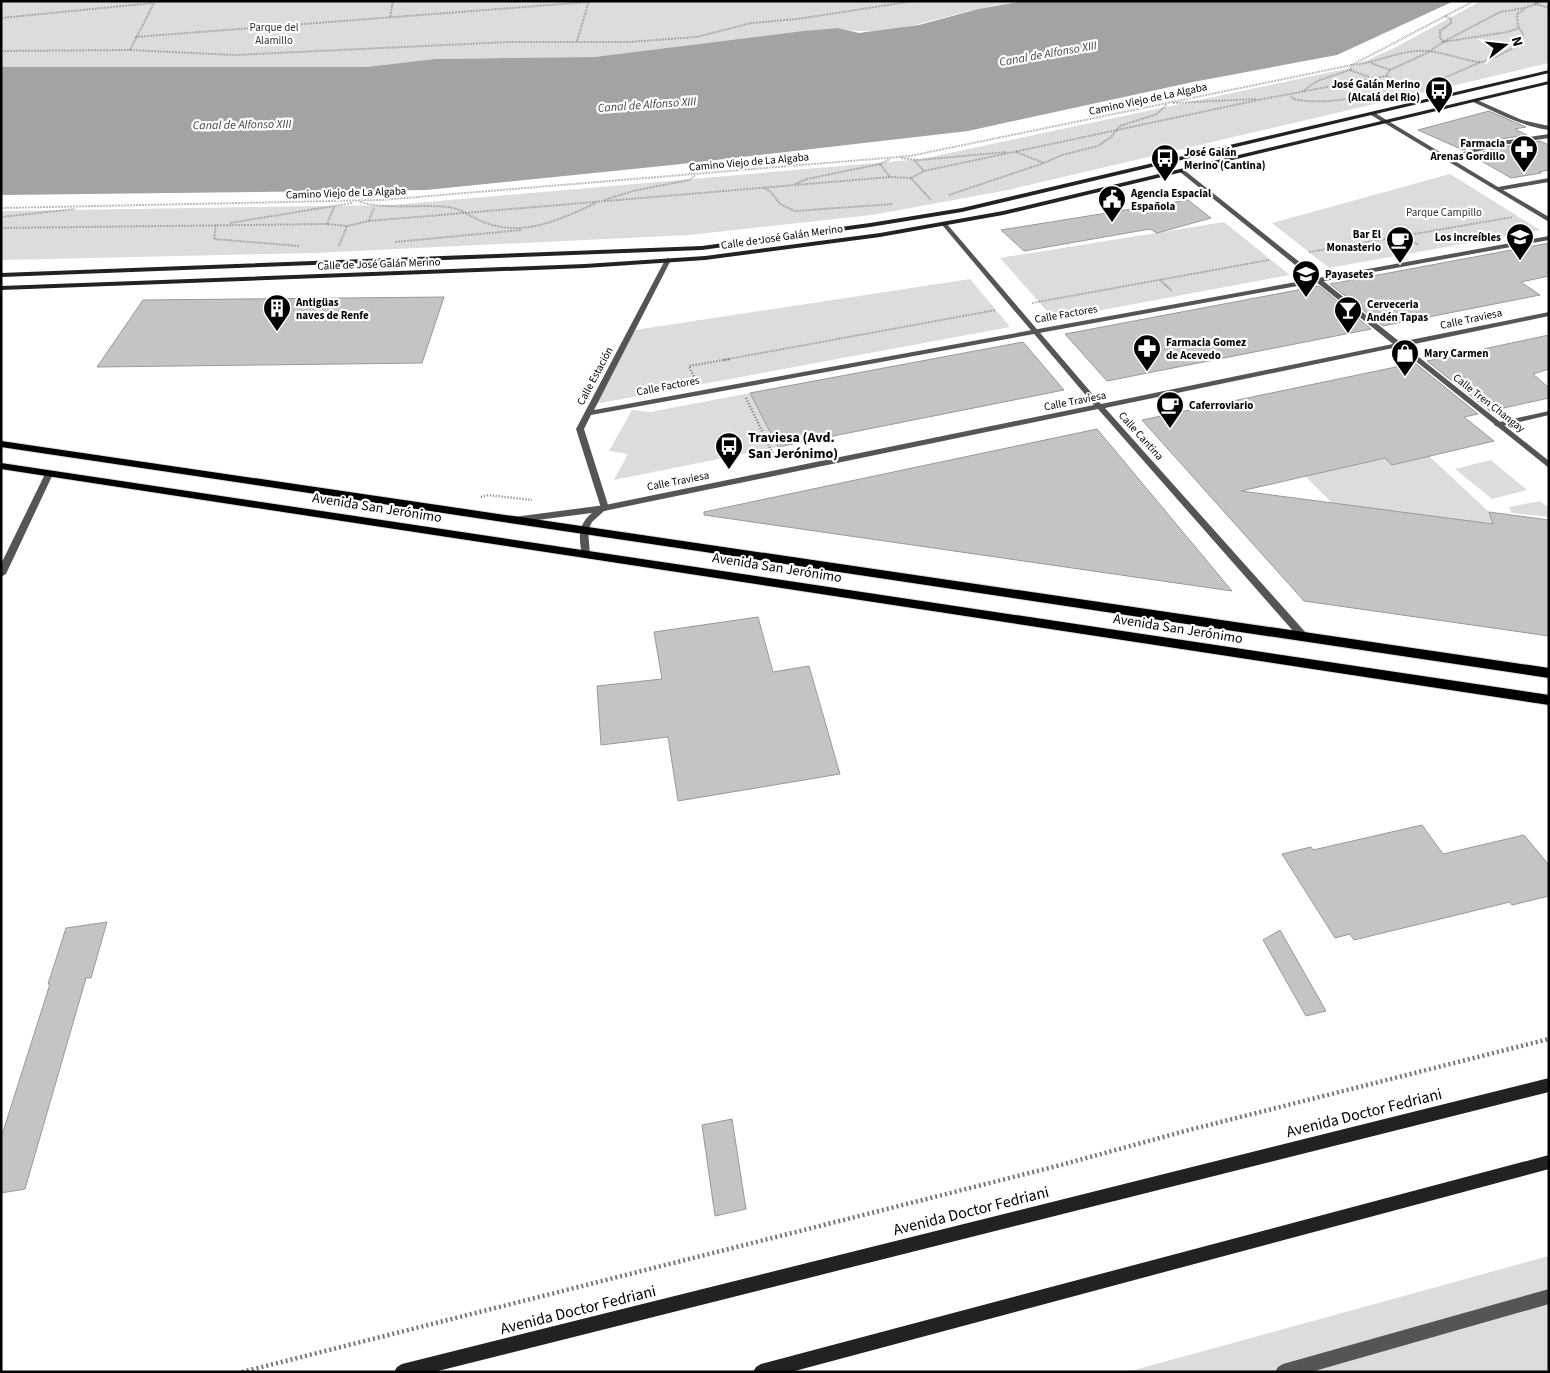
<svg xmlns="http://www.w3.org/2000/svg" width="1550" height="1373" font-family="'Source Sans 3',sans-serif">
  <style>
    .green { fill: #dcdcdc }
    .water { fill: #a3a3a3 }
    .building { fill: #c4c4c4; stroke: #999 }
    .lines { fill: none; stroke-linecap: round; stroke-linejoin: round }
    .primary-casing { stroke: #dbdbdb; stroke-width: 2 }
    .path-far2 { stroke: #777; stroke-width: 2; stroke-dasharray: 0.5 1; stroke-linecap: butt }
    .path-far1 { stroke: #777; stroke-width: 2.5; stroke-dasharray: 1 2; stroke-linecap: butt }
    .path { stroke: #777; stroke-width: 4.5; stroke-dasharray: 2 3; stroke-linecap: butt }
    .service { fill: #555; fill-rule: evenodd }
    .pedestrian { fill: #555; fill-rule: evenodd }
    .minor { fill: #555; fill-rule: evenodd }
    .secondary { fill: #222; fill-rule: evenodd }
    .primary { fill: #000; fill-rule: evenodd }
    .labels { text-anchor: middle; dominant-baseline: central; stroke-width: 4.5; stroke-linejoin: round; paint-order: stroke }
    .far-park-label { font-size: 11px; fill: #333; stroke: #fff }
    .far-poi-label { font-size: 11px; font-weight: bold; fill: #000; stroke: #fff; text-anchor: start }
    .far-street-label { font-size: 11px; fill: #000; stroke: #fff }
    .far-water-label { font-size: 12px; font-style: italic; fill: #444; stroke: #fff }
    .poi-label { font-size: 14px; font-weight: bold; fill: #000; stroke: #fff; text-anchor: start }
    .street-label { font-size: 14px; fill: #000; stroke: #fff }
    .near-street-label { font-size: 16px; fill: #000; stroke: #fff }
  </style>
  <rect width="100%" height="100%" fill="#fff"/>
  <g class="green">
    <path d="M 1,1 L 1024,1 C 1008,4 993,5 978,9 C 931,19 886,39 838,28 L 594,57 L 435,59 L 366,67 L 1,67 Z"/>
    <polygon points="1481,1 1549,1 1549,63 1008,190 872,215 689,235 315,253 1,260 1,211 392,205 921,159 1350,68 1396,47"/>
    <polygon points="1450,174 1540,230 1329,268 1272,223"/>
    <polygon points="1224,222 1290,275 1054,319 1000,258"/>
    <polygon points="970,279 1010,327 595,404 635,330"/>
    <polygon points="750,393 778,447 614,480 628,454 609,451 632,410 650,412"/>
    <polygon points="1429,456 1489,512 1493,524 1332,503 1305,476 1385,458 1393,465"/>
    <polygon points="1491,460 1527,490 1492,499 1455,469"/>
    <polygon points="1540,501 1549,508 1549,517 1512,513 1509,507"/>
    <polygon points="1549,1256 1549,1372 1127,1372"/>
  </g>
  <polygon class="water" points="1024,1 1454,1 1337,55 1193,82 968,131 672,165 426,190 1,195 1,67 366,67 435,59 594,57 804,31 838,28 859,33 919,25 978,9"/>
  <g class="building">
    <polygon points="1489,111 1526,127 1515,129 1527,135 1501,139 1463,150 1418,130"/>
    <polygon points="1540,141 1549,145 1549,170 1539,172 1541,173 1511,178 1471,155 1502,147"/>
    <polygon points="1188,200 1211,218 1157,233 1150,229 1024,251 1001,230"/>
    <polygon points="1549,243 1549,276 1521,282 1540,295 1383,326 1330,284"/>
    <polygon points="1319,286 1371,329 1107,381 1065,334"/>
    <polygon points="444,297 422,363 97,367 143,300"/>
    <polygon points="1549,335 1549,369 1533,374 1549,388 1549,398 1490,411 1427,361"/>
    <polygon points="1023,342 1064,390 778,447 750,393"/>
    <polygon points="1415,363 1478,414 1464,417 1494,441 1392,465 1385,458 1241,491 1493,524 1489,512 1549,520 1549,636 1304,601 1142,420"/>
    <polygon points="1097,429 1232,591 704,515 704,512"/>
    <polygon points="758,617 773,672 809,666 840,774 678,801 668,737 601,745 597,686 662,679 654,632"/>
    <polygon points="1422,825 1443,854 1524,835 1549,865 1549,896 1512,905 1510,902 1354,940 1350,934 1335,938 1282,854 1311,847 1313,850"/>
    <polygon points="107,922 91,978 86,978 25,1189 1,1193 1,1138 50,984 48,984 66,928"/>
    <polygon points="1280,930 1326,1011 1306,1016 1263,940"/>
    <polygon points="732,1119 746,1209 715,1216 702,1125"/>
  </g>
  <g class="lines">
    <g class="primary-casing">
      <g id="primary">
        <polygon points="1,441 1549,668 1549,678 1,447"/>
        <polygon points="1,463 1549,695 1549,705 1,469"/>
      </g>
    </g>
    <g class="path-far2">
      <polyline points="1535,1 1536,4 1549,8"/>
      <polyline points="1445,16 1451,19 1451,23 1440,31 1440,37 1443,42 1507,32 1519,28"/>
      <polyline points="390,17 393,1"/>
      <polyline points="1,18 153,3"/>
      <polyline points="135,37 589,2"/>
      <polyline points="577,41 589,1"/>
      <polyline points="130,50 155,1"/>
      <polyline points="1,51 130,50 235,55 508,42 629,42 697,37 751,23 797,19 914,1"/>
      <polyline points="1371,63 1390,70"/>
      <polyline points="1350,70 1369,77"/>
      <polyline points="1386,76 1412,88"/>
      <polyline points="1434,82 1481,62"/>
      <path d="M 1303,91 L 1317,81 L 1350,70 L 1352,65 C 1374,63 1394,53 1416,51 C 1438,49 1459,60 1480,62 C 1487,62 1513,49 1518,44 C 1522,41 1522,38 1523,34 L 1518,26 L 1517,14 L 1525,9"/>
      <path d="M 1291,96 L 1293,99 C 1323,105 1351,98 1380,94"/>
      <polyline points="1173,103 1257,99"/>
      <polyline points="1016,152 1044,163"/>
      <polyline points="901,158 919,160 1007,152"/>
      <polyline points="914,160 924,171"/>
      <polyline points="880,164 890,177"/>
      <polyline points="911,178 931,200"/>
      <polyline points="795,184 807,179 880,164 890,159"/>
      <polyline points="764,188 771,192 780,204 795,211 893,204"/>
      <polyline points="949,195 1044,163 1062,155 1098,146 1111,137 1120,126 1157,114 1167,104"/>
      <polyline points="604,200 633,191 689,180 696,175"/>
      <path d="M 360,202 C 389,210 418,204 448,207 C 463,209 472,218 486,223 C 525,237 561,219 596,203"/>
      <polyline points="1,208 381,200 910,156 1352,65 1474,1"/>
      <polyline points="1,217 75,209"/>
      <polyline points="369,221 374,207"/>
      <polyline points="230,223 352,203"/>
      <polyline points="327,224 334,207"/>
      <polyline points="216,225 214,239 299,246"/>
      <polyline points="1,228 327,224 347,226 369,221 890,177 911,178 924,171 1263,99 1386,76 1390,70 1429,52 1443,42 1500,12 1525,8 1543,1"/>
      <polyline points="1405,236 1418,245"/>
      <polyline points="395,242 521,230"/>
      <polyline points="339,246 347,226"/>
      <polyline points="1309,252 1513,217"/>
      <polyline points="1160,280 1172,291"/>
      <polyline points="1032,303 1269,260"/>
      <polyline points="723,360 996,310"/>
    </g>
    <g class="path-far1">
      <polyline points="695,379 689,366 730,359"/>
      <polyline points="746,398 775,458"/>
      <polyline points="481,497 488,495 532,500"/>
    </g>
    <polyline class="path" points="242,1372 1057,1166 1189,1130 1549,1039"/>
    <polygon class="service" points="1549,1289 1549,1304 1311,1372 1275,1372 1278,1367 1283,1364"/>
    <g class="pedestrian">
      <path d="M 1475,99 L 1522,120 L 1549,126 L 1549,130 C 1521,126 1498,113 1473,102 L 1472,101 Z"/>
      <polygon points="1549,134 1549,138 1502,145 1445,160 1442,158 1502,141"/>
      <polygon points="1549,236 1549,240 591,415 584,429 609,508 605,511 601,508 576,429 665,260 668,258 671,260 594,410"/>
      <polygon points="1549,411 1549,415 1498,427 1494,425 1495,423"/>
    </g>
    <g class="minor">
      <polygon points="1371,113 1375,113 1498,187 1549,178 1549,182 1503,190 1549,217 1549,222 1371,115"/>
      <path d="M 1180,170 L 1184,170 L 1400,342 L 1549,312 L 1549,316 L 1405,346 L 1549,461 L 1549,468 L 1398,347 L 1105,408 L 1307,634 L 1309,637 L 1307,640 L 1301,640 L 1098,409 L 604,511 L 592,522 L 588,530 L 590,555 L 586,558 L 582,555 C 579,538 577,525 592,513 L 514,523 L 510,520 L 514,517 L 605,505 L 1094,405 L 943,226 L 942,225 L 945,223 L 947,224 L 1101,404 L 1393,344 L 1180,172 Z"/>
      <polygon points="49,471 53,474 6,574 1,577 1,564 45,474"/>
    </g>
    <g class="secondary">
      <polygon points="1549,70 1549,73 962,212 870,227 702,250 1,277 1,273 702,246 870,223 962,208"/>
      <polygon points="1549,81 1549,84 1003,215 880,237 705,260 585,268 1,290 1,286 585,264 705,256 880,233 1003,211"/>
      <polygon points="1549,1078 1549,1092 434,1372 394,1372 397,1367 402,1364"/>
      <polygon points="1549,1155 1549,1169 791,1372 753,1372 756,1367 761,1364"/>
    </g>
    <use href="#primary" class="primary"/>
  </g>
  <defs>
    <g id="bus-pin" transform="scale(1.4375)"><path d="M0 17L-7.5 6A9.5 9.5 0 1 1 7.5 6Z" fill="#000" stroke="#fff"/><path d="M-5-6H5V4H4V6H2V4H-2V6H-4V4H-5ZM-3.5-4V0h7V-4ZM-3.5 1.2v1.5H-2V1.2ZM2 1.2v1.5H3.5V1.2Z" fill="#fff"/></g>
    <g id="pharmacy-pin" transform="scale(1.4375)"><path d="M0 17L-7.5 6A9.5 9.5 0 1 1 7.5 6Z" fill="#000" stroke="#fff"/><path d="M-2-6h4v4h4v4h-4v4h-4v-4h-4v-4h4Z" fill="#fff"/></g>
    <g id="civic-pin" transform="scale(1.4375)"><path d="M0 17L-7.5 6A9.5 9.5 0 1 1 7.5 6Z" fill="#000" stroke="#fff"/><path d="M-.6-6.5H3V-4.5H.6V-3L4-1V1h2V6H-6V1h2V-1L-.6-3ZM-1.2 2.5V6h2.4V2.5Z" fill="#fff"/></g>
    <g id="school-pin" transform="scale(1.4375)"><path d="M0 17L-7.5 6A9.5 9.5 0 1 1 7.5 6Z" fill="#000" stroke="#fff"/><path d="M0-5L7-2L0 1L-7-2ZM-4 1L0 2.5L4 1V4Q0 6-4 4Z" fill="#fff"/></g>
    <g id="cafe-pin" transform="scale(1.4375)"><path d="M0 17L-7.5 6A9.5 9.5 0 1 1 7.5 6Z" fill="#000" stroke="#fff"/><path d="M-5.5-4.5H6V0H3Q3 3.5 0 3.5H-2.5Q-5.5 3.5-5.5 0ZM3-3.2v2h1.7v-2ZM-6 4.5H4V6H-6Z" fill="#fff"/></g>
    <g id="building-pin" transform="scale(1.4375)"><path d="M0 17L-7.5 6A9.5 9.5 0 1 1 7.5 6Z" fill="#000" stroke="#fff"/><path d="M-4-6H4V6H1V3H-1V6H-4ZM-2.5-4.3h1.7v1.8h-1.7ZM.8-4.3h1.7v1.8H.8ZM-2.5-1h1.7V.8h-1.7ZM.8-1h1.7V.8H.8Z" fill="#fff"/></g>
    <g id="bar-pin" transform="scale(1.4375)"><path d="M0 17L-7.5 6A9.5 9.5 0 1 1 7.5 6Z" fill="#000" stroke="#fff"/><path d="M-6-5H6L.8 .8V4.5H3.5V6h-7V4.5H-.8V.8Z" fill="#fff"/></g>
    <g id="shop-pin" transform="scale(1.4375)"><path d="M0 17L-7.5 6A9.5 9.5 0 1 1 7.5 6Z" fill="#000" stroke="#fff"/><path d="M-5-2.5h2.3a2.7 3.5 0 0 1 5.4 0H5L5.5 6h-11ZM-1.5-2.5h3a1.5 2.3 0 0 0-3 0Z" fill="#fff"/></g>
  </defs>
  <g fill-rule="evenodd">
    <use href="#bus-pin" x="1439" y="90"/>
    <use href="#pharmacy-pin" x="1524" y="149"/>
    <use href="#bus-pin" x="1165" y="158"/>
    <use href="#civic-pin" x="1112" y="199"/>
    <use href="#school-pin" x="1520" y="237"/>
    <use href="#cafe-pin" x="1400" y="240"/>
    <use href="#school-pin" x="1306" y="274"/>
    <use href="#building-pin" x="277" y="308"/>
    <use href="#bar-pin" x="1348" y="310"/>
    <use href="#pharmacy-pin" x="1147" y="348"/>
    <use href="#shop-pin" x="1405" y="353"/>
    <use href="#cafe-pin" x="1170" y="405"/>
    <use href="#bus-pin" x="729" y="446"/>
  </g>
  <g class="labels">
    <g class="far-park-label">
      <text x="274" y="27">Parque del<tspan x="274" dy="13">Alamillo</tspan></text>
      <text x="1444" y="212">Parque Campillo</text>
    </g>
    <g class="far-poi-label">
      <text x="1420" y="84" text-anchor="end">José Galán Merino<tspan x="1420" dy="13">(Alcalá del Rio)</tspan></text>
      <text x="1505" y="143" text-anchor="end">Farmacia<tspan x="1505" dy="13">Arenas Gordillo</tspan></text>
      <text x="1184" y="152">José Galán<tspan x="1184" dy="13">Merino (Cantina)</tspan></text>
      <text x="1131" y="193">Agencia Espacial<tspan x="1131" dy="13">Española</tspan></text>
      <text x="1381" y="234" text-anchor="end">Bar El<tspan x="1381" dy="13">Monasterio</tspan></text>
      <text x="1501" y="237" text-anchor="end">Los increíbles</text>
      <text x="1325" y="274">Payasetes</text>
      <text x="296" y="302">Antigüas<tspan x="296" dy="13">naves de Renfe</tspan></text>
      <text x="1367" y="304">Cerveceria<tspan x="1367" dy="13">Andén Tapas</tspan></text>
      <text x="1166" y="342">Farmacia Gomez<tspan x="1166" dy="13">de Acevedo</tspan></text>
      <text x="1424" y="353">Mary Carmen</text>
      <text x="1189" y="405">Caferroviario</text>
    </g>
    <g class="far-street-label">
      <text transform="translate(1148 99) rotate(-12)">Camino Viejo de La Algaba</text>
      <text transform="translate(749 162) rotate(-5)">Camino Viejo de La Algaba</text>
      <text transform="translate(346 193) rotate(-2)">Camino Viejo de La Algaba</text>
      <text transform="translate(782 237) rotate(-8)">Calle de José Galán Merino</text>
      <text transform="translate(379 264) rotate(-2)">Calle de José Galán Merino</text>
      <text transform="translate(1066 314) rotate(-10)">Calle Factores</text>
      <text transform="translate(1471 319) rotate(-12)">Calle Traviesa</text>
      <text transform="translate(595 376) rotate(-62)">Calle Estación</text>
      <text transform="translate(668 386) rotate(-11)">Calle Factores</text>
      <text transform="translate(1075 401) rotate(-11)">Calle Traviesa</text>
      <text transform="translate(1489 403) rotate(38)">Calle Tren Changay</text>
      <text transform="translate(1141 436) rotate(48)">Calle Cantina</text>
      <text transform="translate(678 481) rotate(-11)">Calle Traviesa</text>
    </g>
    <g class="far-water-label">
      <text transform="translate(1048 54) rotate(-10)">Canal de Alfonso XIII</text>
      <text transform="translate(647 105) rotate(-4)">Canal de Alfonso XIII</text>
      <text transform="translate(242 125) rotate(-1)">Canal de Alfonso XIII</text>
    </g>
    <g class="poi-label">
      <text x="748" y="438">Traviesa (Avd.<tspan x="748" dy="16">San Jerónimo)</tspan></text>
    </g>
    <g class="street-label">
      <text transform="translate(377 508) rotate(9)">Avenida San Jerónimo</text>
      <text transform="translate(777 568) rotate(9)">Avenida San Jerónimo</text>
      <text transform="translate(1178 629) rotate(9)">Avenida San Jerónimo</text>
    </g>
    <g class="near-street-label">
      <text transform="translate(1364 1113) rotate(-14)">Avenida Doctor Fedriani</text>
      <text transform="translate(971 1211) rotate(-14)">Avenida Doctor Fedriani</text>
      <text transform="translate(578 1310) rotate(-14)">Avenida Doctor Fedriani</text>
    </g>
  </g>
  <rect width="1550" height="1373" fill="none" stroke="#000000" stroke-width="5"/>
  <g transform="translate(1505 45) rotate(74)" stroke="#ffffff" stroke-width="4" paint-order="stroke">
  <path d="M0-4L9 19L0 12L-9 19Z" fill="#000000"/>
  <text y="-8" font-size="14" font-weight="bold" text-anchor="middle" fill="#000000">N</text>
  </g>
</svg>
